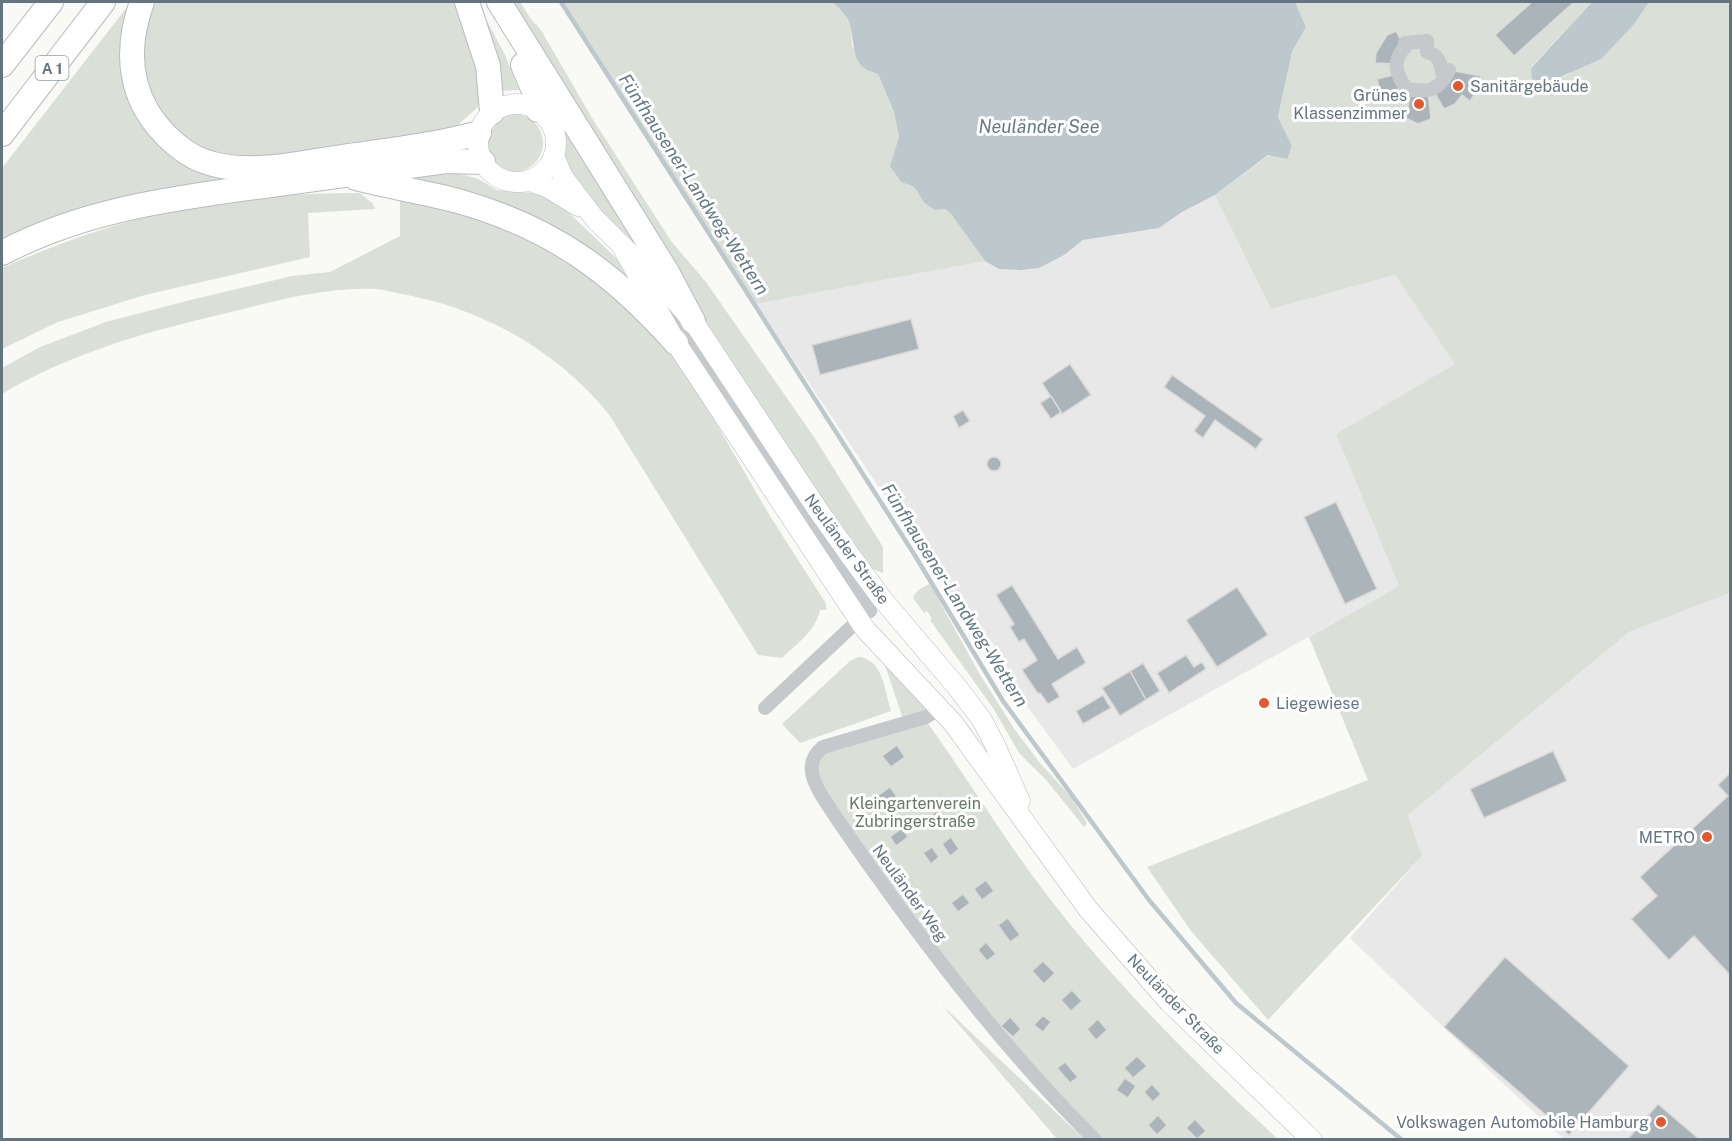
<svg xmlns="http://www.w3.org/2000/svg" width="1732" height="1141" font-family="'Public Sans',sans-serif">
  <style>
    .built { fill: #e7e8e7 }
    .green { fill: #dae0d7 }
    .water { fill: #bcc8cc }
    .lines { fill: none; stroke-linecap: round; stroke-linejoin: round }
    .stream { stroke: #bcc8cc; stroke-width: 4.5 }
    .building { fill: #abb4b9; stroke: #dbdbd9; stroke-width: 1.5 }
    .secondary-casing { stroke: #b7bcc1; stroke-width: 21 }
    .highway-casing { stroke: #b8bbbe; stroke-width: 26 }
    .street { stroke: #c5c9cc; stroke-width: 14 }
    .secondary { stroke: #fff; stroke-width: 20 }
    .highway { stroke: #fff; stroke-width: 24 }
    .poi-dot { fill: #e4562b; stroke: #fff; stroke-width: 2 }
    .labels { text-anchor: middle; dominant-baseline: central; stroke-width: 6; stroke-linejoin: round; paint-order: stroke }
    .shield { fill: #fff; stroke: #929ea7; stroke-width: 1.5 }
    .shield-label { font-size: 15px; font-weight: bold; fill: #647481 }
    .poi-label { font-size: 16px; fill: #647481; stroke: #fff; text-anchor: end }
    .street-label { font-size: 16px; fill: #647481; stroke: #fff }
    .park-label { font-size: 16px; fill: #667963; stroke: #fff }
    .water-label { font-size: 18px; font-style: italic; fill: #637a83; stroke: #fff }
  </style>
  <rect width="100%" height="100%" fill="#f9f9f6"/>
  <g class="built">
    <polygon points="1215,195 1271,309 1395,275 1456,364 1336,434 1399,586 1073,769 1008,680 756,304 985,261 999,269 1064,255 1083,240 1159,228 1182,212"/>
    <polygon points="1730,593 1730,1139 1564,1139 1499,1080 1350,938 1422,856 1408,815 1629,632"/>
  </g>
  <g class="green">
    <polygon points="131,2 145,122 254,175 2,249 2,168"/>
    <polygon points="156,2 459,2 483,92 477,108 451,131 255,160 213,154 189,142 163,115 153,98 146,83 141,60 145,25"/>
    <polygon points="477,2 505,55 519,90 501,91"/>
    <path d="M 506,2 L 520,2 L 531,19 L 541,30 L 592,118 L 671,241 L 706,282 L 814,437 L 883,547 L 883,573 L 869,568 C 740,384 623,192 506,2 Z"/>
    <path d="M 561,2 L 832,2 L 844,12 L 851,27 L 852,46 L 871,72 L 878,74 L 894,112 L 899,137 L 902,183 C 918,186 915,189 923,201 C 925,204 932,208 935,210 L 945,209 L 951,214 L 985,261 L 756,304 Z"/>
    <polygon points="1295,2 1592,2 1531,67 1537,83 1547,83 1569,74 1635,23 1649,2 1730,2 1730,593 1629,632 1408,815 1422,856 1268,1020 1191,931 1147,867 1368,780 1309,637 1399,586 1336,434 1455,364 1395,275 1271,309 1215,195 1269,155 1286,159 1292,146 1278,117 1292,52 1306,27"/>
    <circle cx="514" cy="143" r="29"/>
    <path d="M 565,122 L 639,246 C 627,241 578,192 572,180 C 569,173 564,161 563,153 C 562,143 564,135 559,126 Z"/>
    <polygon points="445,172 465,175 478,179 497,190 536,193 564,208 616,258 634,284 389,177"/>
    <path d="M 360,193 L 373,204 L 375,209 L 308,213 L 310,257 L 145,295 L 58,322 L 2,349 L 2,268 C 83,232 171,205 260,197 C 294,194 327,193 360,193 Z"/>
    <path d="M 400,197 L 470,212 L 572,256 L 663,342 L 709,411 L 770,516 L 825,602 L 827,610 L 820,610 C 816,631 796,644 782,658 L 758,655 L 610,416 C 561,354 489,312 412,296 C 400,294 388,290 376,289 C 320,286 264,305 210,317 C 138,334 65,356 2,394 L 2,368 L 40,347 L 106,322 L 194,299 L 292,276 L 330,272 L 400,236 Z"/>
    <path d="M 930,584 L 979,673 L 1015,730 L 1040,763 L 1071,797 L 1087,823 L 1084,827 L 1047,781 L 1019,753 L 993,708 L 930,620 L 932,618 L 927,611 L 924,613 L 913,598 C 917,589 923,587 930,584 Z"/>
    <path d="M 858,657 C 883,658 885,692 891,711 L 800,743 L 782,724 L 850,661 Z"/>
    <polygon points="885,665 924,705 925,711 903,719"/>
    <path d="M 927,722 C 968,779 1004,839 1047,895 C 1115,984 1195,1063 1278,1139 L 1100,1139 L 1043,1081 L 916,923 L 829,797 L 817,773 L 818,762 L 824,753 Z"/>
    <polygon points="941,1004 1067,1123 1084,1139 1057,1139"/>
  </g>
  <g class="water">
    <path d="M 832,2 L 1295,2 L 1306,27 L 1292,52 L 1278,117 L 1292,146 L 1287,159 L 1268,155 L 1215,195 L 1182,212 L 1159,228 L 1083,240 L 1064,255 L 1039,268 L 1021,270 L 999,269 L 985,261 L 951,214 L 945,209 L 935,210 C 932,208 925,204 923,201 C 915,189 918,186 902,183 L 890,166 L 899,137 L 894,112 L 878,74 C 852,67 855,51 851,29 C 849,17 841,9 832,2 Z"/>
    <polygon points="1592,2 1649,2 1635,23 1601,59 1547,83 1537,83 1532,79 1531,68"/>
  </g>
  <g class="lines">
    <polyline class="stream" points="561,2 914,554 1003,701 1149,900 1236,1003 1402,1140"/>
  </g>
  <g class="building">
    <polygon points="1532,2 1574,2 1514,56 1495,35"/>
    <polygon points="1396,31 1405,47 1396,64 1375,63 1376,53 1387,35"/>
    <polygon points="1449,70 1481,76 1478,90 1470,101 1462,95 1455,104 1444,109 1433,90"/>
    <polygon points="1397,74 1403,84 1388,98 1380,90 1377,79"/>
    <polygon points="1411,90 1428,90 1431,119 1418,124 1406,118"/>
    <polygon points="911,319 919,349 820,375 812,345"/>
    <polygon points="1070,364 1091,395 1062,414 1042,383"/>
    <polygon points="1172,375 1263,439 1256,449 1215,420 1203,438 1194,431 1205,416 1164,387"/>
    <polygon points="1051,396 1061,412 1051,419 1040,403"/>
    <polygon points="963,410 970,421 959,428 953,416"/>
    <circle cx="994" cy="464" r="7"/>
    <polygon points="1336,502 1377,589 1345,604 1304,517"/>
    <polygon points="1012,585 1058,659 1077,647 1086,663 1052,684 1060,697 1048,704 1040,693 1038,694 1022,670 1037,660 1024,639 1019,642 1010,627 1014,624 996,595"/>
    <polygon points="1237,587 1268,635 1217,667 1186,620"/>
    <polygon points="1186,655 1194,667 1202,662 1206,669 1169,693 1157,673"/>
    <polygon points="1143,663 1160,691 1146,700 1130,671"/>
    <polygon points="1130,671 1146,700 1120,716 1102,688"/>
    <polygon points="1103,695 1111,708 1083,724 1076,711"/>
    <polygon points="897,745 905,757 891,767 882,756"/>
    <polygon points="1553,751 1567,781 1484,818 1470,789"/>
    <polygon points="1730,773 1730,975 1694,936 1669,960 1631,919 1657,896 1640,877 1728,796 1718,785"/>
    <polygon points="890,787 901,802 887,812 876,797"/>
    <polygon points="937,811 945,822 932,831 924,821"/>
    <polygon points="902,828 908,837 896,846 890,837"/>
    <polygon points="951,837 959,849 950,856 942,844"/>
    <polygon points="932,847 939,857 931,864 923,853"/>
    <polygon points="986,880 994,891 982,900 974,889"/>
    <polygon points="963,894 970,903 958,912 951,903"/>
    <polygon points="1008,918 1020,935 1010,942 998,925"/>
    <polygon points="986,942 996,954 987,961 978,950"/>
    <polygon points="1505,957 1629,1066 1569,1135 1444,1027"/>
    <polygon points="1043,961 1055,973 1044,984 1032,971"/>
    <polygon points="1072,990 1082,1001 1071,1011 1061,1000"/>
    <polygon points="1043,1015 1051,1022 1043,1032 1034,1025"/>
    <polygon points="1010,1017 1021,1029 1013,1037 1001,1026"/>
    <polygon points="1098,1019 1107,1030 1096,1040 1087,1029"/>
    <polygon points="1137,1056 1147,1066 1133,1078 1124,1068"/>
    <polygon points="1065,1062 1078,1077 1070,1083 1057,1068"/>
    <polygon points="1125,1078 1136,1086 1128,1098 1116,1090"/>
    <polygon points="1152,1084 1161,1094 1153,1102 1144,1092"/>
    <polygon points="1658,1104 1700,1140 1627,1140"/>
    <polygon points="1158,1115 1167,1125 1157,1135 1148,1125"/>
    <polygon points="1195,1119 1206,1131 1197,1139 1186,1128"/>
  </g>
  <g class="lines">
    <g class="secondary-casing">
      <g id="secondary">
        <circle cx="517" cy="143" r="39"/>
        <polyline points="554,156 563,177 595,219 658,281 693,321 818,510 852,558 883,600 957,687 982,720 995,745 1020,801"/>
        <polyline points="528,180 547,187 578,206"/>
        <polyline points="624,250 676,343 865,629 953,723 1088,909 1169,1002 1312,1140"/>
      </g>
    </g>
    <g class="highway-casing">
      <g id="highway">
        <path d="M 142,2 C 129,38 127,77 147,111 C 161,134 186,158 213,164 C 253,174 295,164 335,158 C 384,151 431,146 479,133"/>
        <polyline points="467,2 488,66 492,112"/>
        <polyline points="499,2 667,272 693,321"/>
        <polyline points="2,65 51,2"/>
        <polyline points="523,65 537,98 538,110"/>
        <polyline points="2,134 103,2"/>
        <path d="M 356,178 C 390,187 424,192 458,201 C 551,227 613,272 676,343"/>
        <path d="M 2,253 C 81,211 168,199 256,187 C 319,178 383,170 446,161 L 483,162"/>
      </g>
    </g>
    <g class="street">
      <path d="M 1427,41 L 1427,52 C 1438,55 1440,61 1442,72 L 1449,70 C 1439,91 1429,93 1407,89 C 1395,74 1392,61 1405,47 L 1405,43 Z"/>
      <polyline points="661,297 870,611"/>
      <polyline points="765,708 864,615"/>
      <path d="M 939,708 L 926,717 L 823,747 C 812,756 809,766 814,780 C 819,794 829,806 837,819 C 849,836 861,854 874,872 C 941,966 1012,1057 1095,1140"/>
    </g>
    <use href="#secondary" class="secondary"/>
    <use href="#highway" class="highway"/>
  </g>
  <g class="poi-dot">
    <circle cx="1458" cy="86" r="6"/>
    <circle cx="1419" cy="104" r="6"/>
    <circle cx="1264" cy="703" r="6"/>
    <circle cx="1707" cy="837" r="6"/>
    <circle cx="1661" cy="1122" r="6"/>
  </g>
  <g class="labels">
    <rect class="shield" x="35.5" y="56" width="33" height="24" rx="4.5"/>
    <g class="shield-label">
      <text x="52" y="68">A 1</text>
    </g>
    <g class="poi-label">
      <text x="1470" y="86" text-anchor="start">Sanitärgebäude</text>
      <text x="1407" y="95">Grünes<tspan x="1407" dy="18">Klassenzimmer</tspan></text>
      <text x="1276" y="703" text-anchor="start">Liegewiese</text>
      <text x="1695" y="837">METRO</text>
      <text x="1649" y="1122">Volkswagen Automobile Hamburg</text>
    </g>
    <g class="street-label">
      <text transform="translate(847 549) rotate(54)">Neuländer Straße</text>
      <text transform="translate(910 893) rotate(54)">Neuländer Weg</text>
      <text transform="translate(1176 1004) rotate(46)">Neuländer Straße</text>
    </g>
    <g class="park-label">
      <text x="915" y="803">Kleingartenverein<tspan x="915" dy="18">Zubringerstraße</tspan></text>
    </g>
    <g class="water-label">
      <text x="1039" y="126">Neuländer See</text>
      <text transform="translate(694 184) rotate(57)">Fünfhausener-Landweg-Wettern</text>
      <text transform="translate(955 595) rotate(58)">Fünfhausener-Landweg-Wettern</text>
    </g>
  </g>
  <rect width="1732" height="1141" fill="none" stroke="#647481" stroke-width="6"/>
</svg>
